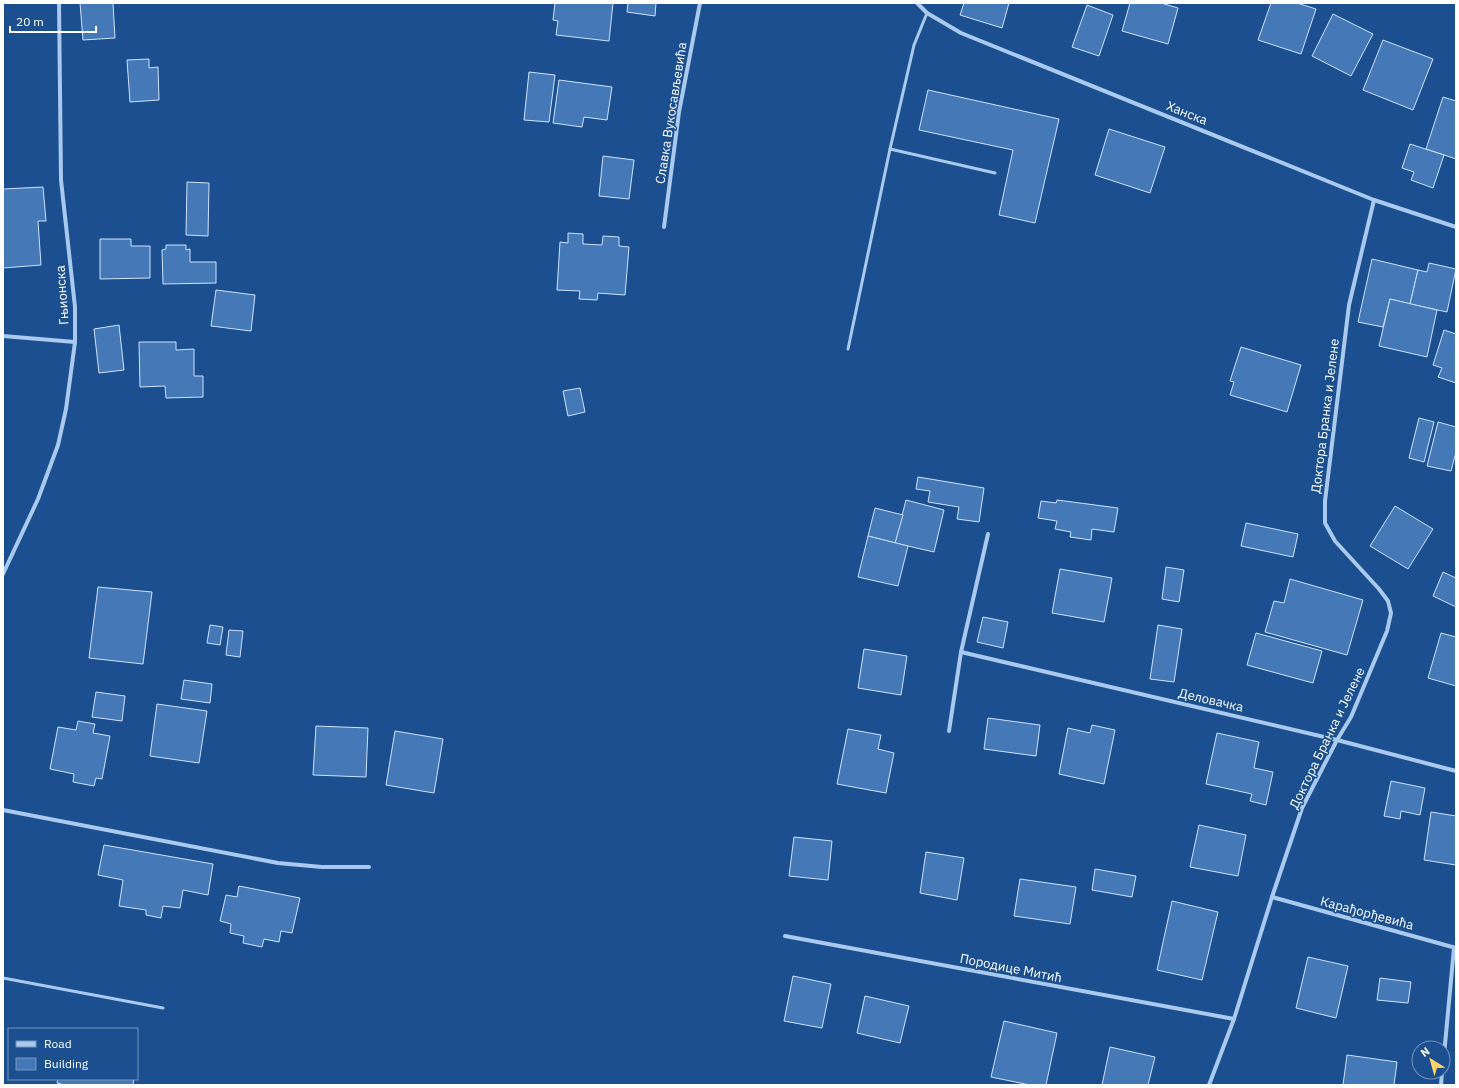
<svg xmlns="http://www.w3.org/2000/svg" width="1459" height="1088" font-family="'IBM Plex Sans',sans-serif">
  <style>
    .building { fill: #4478b7; stroke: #cfe3fa }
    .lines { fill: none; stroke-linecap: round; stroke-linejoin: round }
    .lane { stroke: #a9c9ee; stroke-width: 3 }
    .street { stroke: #a9c9ee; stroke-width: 4 }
    .labels { text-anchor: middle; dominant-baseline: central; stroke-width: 3; stroke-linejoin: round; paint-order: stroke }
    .street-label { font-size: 13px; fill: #fff; stroke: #1b4f8f }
  </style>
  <rect width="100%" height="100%" fill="#1b4f8f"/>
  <g class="building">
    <polygon points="80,3 113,3 115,38 83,40"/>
    <polygon points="555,3 613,3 609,41 556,35 558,21 553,20"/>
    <polygon points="628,3 656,3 655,16 627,12"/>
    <polygon points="964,3 1009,3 1002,28 960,15"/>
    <polygon points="1130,3 1161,3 1178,8 1168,44 1122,31"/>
    <polygon points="1271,3 1297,3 1316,9 1301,54 1258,40"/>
    <polygon points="1087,5 1113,15 1099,56 1072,47"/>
    <polygon points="1333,14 1373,34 1351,76 1312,56"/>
    <polygon points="1383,40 1433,59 1413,110 1363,90"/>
    <polygon points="149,59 149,68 158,67 159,100 130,102 127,60"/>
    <polygon points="529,72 555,75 549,122 524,120"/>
    <polygon points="559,80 612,87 607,120 584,117 582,127 553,123"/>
    <polygon points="928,90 1059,119 1035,223 999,215 1013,150 919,130"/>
    <polygon points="1443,97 1456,101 1456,159 1426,149"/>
    <polygon points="1109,129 1165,147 1150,193 1095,175"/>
    <polygon points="1410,144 1444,155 1433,188 1411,180 1414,172 1402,168"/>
    <polygon points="603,156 634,160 629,199 599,196"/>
    <polygon points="187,182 209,183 208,236 186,235"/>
    <polygon points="43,187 46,221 38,221 41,265 3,268 3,189"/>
    <polygon points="568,233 583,234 583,244 602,245 603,236 619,237 619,246 629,247 625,295 598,293 597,300 579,299 580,291 557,290 560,242 568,243"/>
    <polygon points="100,239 131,239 131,246 150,246 150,278 100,279"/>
    <polygon points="166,245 186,245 186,250 190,249 190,262 216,262 216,283 163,284 162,250 166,249"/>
    <polygon points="1372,259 1418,270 1410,304 1390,299 1383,327 1358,322"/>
    <polygon points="1429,263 1456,269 1447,312 1410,304 1418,270 1427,272"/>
    <polygon points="216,290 255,295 251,331 211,326"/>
    <polygon points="1390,299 1437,310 1427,357 1379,346"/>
    <polygon points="119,325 124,370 99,373 94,329"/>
    <polygon points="1444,330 1456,334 1456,383 1438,377 1442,368 1433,365"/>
    <polygon points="139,342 176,342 176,350 194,349 194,376 203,376 203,397 166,398 165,386 140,387"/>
    <polygon points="1241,347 1301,365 1287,412 1230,395 1234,382 1230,381"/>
    <polygon points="580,388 585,412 568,416 563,391"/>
    <polygon points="1419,418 1434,422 1424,462 1409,458"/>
    <polygon points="1438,422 1456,427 1456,452 1451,471 1427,466"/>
    <polygon points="918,477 984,488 979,522 957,519 959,507 928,502 930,491 916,489"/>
    <polygon points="906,500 944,510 934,552 895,543"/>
    <polygon points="1057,500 1118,508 1114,532 1092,529 1091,540 1070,537 1071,532 1055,529 1057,521 1038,518 1041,501 1056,503"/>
    <polygon points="1395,506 1433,529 1408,569 1370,546"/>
    <polygon points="875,508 903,515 895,543 868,536"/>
    <polygon points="1246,523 1298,534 1293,557 1241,546"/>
    <polygon points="868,536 908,546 898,586 858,577"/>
    <polygon points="1166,567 1184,570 1179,602 1162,599"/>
    <polygon points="1060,569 1112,578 1104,622 1052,613"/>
    <polygon points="1443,572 1456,578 1456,607 1433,596"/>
    <polygon points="1290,579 1363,600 1347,655 1265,632 1274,601 1284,603"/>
    <polygon points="98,587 152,592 143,664 89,658"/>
    <polygon points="983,617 1008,622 1003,648 977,642"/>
    <polygon points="210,625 223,627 220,645 207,643"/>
    <polygon points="1158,625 1182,629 1174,682 1150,679"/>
    <polygon points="229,630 243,631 240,657 226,655"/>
    <polygon points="1256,633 1322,651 1313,683 1247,665"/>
    <polygon points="1441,633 1456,637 1456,686 1428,678"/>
    <polygon points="864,649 907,656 901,695 858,688"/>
    <polygon points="184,680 212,684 210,703 181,699"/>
    <polygon points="96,692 125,696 122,721 92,717"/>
    <polygon points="157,704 207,711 199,763 150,756"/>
    <polygon points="988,718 1040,725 1036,756 984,749"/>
    <polygon points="78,721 95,724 93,733 110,736 102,779 96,778 94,786 73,782 74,774 50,769 58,727 76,730"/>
    <polygon points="1092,725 1115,730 1104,784 1059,774 1068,728 1090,733"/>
    <polygon points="316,726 368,728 366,777 313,775"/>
    <polygon points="848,729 881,735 878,749 894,753 886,793 837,784"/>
    <polygon points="395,731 443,739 434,793 386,785"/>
    <polygon points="1217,733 1259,742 1254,768 1273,772 1266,805 1250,801 1252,794 1206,784"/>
    <polygon points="1391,781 1425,788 1420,815 1401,811 1400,819 1384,816"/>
    <polygon points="1431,812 1456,816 1456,865 1424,860"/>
    <polygon points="1199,825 1246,835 1238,876 1190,867"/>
    <polygon points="794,837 832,841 828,880 789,876"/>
    <polygon points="104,845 213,864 208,895 183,890 180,908 163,906 161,918 146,915 146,910 119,906 123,880 98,875"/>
    <polygon points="926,852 964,858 957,900 920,893"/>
    <polygon points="1095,869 1136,876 1132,897 1092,890"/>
    <polygon points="1020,879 1076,887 1070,924 1014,916"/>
    <polygon points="239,886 300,898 292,933 281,931 279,942 264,939 262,947 243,943 244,936 230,933 231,924 220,921 226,895 237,897"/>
    <polygon points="1172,901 1218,912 1202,980 1157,970"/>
    <polygon points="1308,957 1348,966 1336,1018 1296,1008"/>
    <polygon points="793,976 831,984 822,1028 784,1021"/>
    <polygon points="1380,978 1411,982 1408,1003 1377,1000"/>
    <polygon points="865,996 909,1006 900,1043 857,1033"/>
    <polygon points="1004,1021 1057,1033 1046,1085 1030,1085 991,1077"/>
    <polygon points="1110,1047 1155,1057 1148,1085 1102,1085"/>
    <polygon points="1347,1055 1397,1062 1394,1085 1343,1085"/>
    <polygon points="58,1079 134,1079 133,1085 65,1085 57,1083"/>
  </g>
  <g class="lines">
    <g class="lane">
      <polyline points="890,149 995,173"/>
      <polyline points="848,349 890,149 914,45 927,13"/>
      <polyline points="3,978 163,1008"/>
    </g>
    <g class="street">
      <polyline points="917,3 927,13 961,33 1374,200 1456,227"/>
      <polyline points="664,227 679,112 700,3"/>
      <polyline points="3,336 75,342"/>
      <polyline points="3,574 38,499 58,445 66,409 75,342 75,307 61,180 59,3"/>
      <polyline points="961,652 1337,740 1456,771"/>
      <polyline points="949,731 961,652 988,534"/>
      <polyline points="3,810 278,863 322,867 369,867"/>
      <polyline points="1272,897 1456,948"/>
      <polyline points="785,936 1234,1019"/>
      <polyline points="1443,1066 1454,948"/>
      <polyline points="1209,1085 1234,1019 1272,897 1302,808 1337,740 1351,717 1387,631 1391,613 1388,601 1379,589 1335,541 1325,523 1325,501 1349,305 1374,200"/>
      <polyline points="1441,1085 1442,1072"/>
    </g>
  </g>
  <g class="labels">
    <g class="street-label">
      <text transform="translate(671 113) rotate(-81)">Славка Вукосављевића</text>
      <text transform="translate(1187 113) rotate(22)">Ханска</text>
      <text transform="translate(62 295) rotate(-94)">Гњионска</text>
      <text transform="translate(1325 416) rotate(-83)">Доктора Бранка и Јелене</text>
      <text transform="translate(1211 700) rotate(13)">Деловачка</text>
      <text transform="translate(1327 738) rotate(-64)">Доктора Бранка и Јелене</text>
      <text transform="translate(1367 913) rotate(15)">Карађорђевића</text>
      <text transform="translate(1011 968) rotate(11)">Породице Митић</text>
    </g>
  </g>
  <rect width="1459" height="1088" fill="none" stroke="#ffffff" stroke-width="8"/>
  <rect x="8" y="1028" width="130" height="52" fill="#1b4f8f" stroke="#7695bc"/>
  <rect x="16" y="1041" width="20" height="6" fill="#a9c9ee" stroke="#7695bc"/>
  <text x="44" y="1048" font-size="12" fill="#ffffff">Road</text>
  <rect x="16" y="1058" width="20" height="12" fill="#4478b7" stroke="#7695bc"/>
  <text x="44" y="1068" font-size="12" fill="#ffffff">Building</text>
  <g transform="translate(1431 1060) rotate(323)"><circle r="19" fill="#1b4f8f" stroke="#7695bc"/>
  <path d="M0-3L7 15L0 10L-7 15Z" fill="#ffd166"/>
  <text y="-6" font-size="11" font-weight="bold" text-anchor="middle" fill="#ffffff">N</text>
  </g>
  <path d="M10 26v6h86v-6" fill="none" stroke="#ffffff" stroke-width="2"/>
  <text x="16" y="26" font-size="12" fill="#ffffff" stroke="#1b4f8f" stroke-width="3" paint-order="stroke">20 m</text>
</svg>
